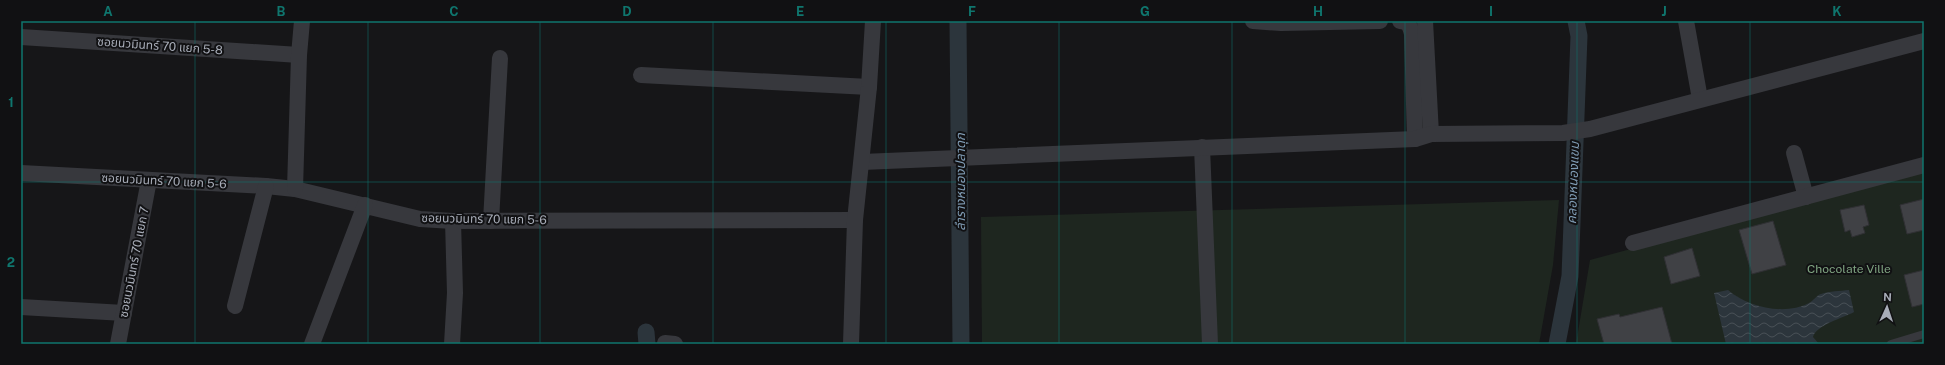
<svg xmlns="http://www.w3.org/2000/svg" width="1945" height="365" font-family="'Public Sans','Noto Sans Thai',sans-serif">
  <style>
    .green { fill: #1e261f }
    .water { fill: url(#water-waves) }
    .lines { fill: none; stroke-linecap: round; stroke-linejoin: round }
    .canal { stroke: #2c353c; stroke-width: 17 }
    .building { fill: #404145; stroke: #303034 }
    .service { stroke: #37383d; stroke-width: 8 }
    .minor { stroke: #37383d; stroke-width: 16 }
    .grid { fill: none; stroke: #0f766e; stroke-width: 1; stroke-opacity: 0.55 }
    .labels { text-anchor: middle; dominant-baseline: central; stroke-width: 4; stroke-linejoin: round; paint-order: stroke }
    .street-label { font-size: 12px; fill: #a8adb8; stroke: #111113 }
    .park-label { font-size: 12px; fill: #7fa381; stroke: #111113 }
    .water-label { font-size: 13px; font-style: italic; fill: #7f9bb3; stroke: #111113 }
    .neatline { fill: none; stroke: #0f766e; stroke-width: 1.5 }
    .grid-label { font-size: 13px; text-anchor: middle; font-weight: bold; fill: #0f766e }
  </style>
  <defs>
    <pattern id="water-waves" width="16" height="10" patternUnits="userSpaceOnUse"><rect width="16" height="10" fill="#2c353c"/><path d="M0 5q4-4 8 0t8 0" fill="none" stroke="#485056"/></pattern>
  </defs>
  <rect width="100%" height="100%" fill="#161618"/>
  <g class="green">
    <polygon points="1924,170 1924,344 1576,344 1590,260"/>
    <polygon points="1559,200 1553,265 1539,344 982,344 981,217"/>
  </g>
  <path class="water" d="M 1728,290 C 1747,307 1785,316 1809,303 C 1813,301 1817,295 1821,294 C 1830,291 1840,291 1849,290 L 1854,312 C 1843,318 1816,325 1813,337 L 1819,344 L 1726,344 L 1714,293 Z"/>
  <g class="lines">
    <g class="canal">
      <polyline points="958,21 961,344"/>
      <polyline points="646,332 647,344"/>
      <polyline points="1557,344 1570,276 1579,36 1576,21"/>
    </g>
  </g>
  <g class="building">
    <polygon points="1924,199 1924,230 1907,234 1900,205"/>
    <polygon points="1864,205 1869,225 1863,227 1865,233 1852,237 1850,230 1845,232 1840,210"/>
    <polygon points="1773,221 1786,265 1752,274 1739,230"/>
    <polygon points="1692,248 1700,276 1671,284 1664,257"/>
    <polygon points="1924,270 1924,304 1912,307 1904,275"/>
    <polygon points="1662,307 1672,344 1604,344 1597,319 1619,314 1620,317"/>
  </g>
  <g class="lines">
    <polyline class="service" points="1891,344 1924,334"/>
    <g class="minor">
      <polyline points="1253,21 1281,23 1380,21"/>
      <path d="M 1400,21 C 1409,22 1410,26 1412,34 L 1415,139"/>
      <polyline points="1425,21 1431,134"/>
      <polyline points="1686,21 1700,99"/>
      <polyline points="21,37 299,55"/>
      <polyline points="641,75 869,87"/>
      <polyline points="1202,147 1210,344"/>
      <polyline points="1794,153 1806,197"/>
      <polyline points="862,162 1415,139 1431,134 1563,133 1590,129 1924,41"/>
      <polyline points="21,173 266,186 295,189 420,219 453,221 855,220"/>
      <polyline points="295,189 299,55 302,21"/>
      <polyline points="491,221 500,58"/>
      <polyline points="1633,243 1924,165"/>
      <polyline points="235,306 266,186"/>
      <polyline points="21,307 124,313"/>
      <polyline points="665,343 675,344"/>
      <polyline points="118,344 149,180"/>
      <polyline points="312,344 365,205"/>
      <polyline points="452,344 455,293 453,221"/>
      <polyline points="851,344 855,220 869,87 873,21"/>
    </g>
  </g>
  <path class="grid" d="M 195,21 L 195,344M 368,21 L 368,344M 540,21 L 540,344M 713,21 L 713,344M 886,21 L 886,344M 1059,21 L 1059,344M 1232,21 L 1232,344M 1405,21 L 1405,344M 1577,21 L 1577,344M 1750,21 L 1750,344M 21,182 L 1924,182"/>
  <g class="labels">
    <g class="street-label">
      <text transform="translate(160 46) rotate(4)">ซอยนวมินทร์ 70 แยก 5-8</text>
      <text transform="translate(164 181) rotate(3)">ซอยนวมินทร์ 70 แยก 5-6</text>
      <text transform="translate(484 219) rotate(1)">ซอยนวมินทร์ 70 แยก 5-6</text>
      <text transform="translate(134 262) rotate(-79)">ซอยนวมินทร์ 70 แยก 7</text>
    </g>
    <g class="park-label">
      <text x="1849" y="269">Chocolate Ville</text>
    </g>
    <g class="water-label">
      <text transform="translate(960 182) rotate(-90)">ลำรางหนองปลาดุก</text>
      <text transform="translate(1573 183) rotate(-88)">คลองหนองแขม</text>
    </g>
  </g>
  <rect width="1945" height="365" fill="none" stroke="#111113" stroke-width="44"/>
  <g transform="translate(1887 307) rotate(3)" stroke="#111113" stroke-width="3" paint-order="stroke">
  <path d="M0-3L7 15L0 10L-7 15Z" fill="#a8adb8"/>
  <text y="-6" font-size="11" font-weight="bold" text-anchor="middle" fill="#a8adb8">N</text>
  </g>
  <rect x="22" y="22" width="1901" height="321" class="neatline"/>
  <g class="grid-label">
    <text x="108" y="16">A</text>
    <text x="281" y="16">B</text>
    <text x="454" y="16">C</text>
    <text x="627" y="16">D</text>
    <text x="800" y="16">E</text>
    <text x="972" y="16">F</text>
    <text x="1145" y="16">G</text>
    <text x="1318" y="16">H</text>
    <text x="1491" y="16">I</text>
    <text x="1664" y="16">J</text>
    <text x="1837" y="16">K</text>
    <text x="11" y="107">1</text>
    <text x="11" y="267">2</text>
  </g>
</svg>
